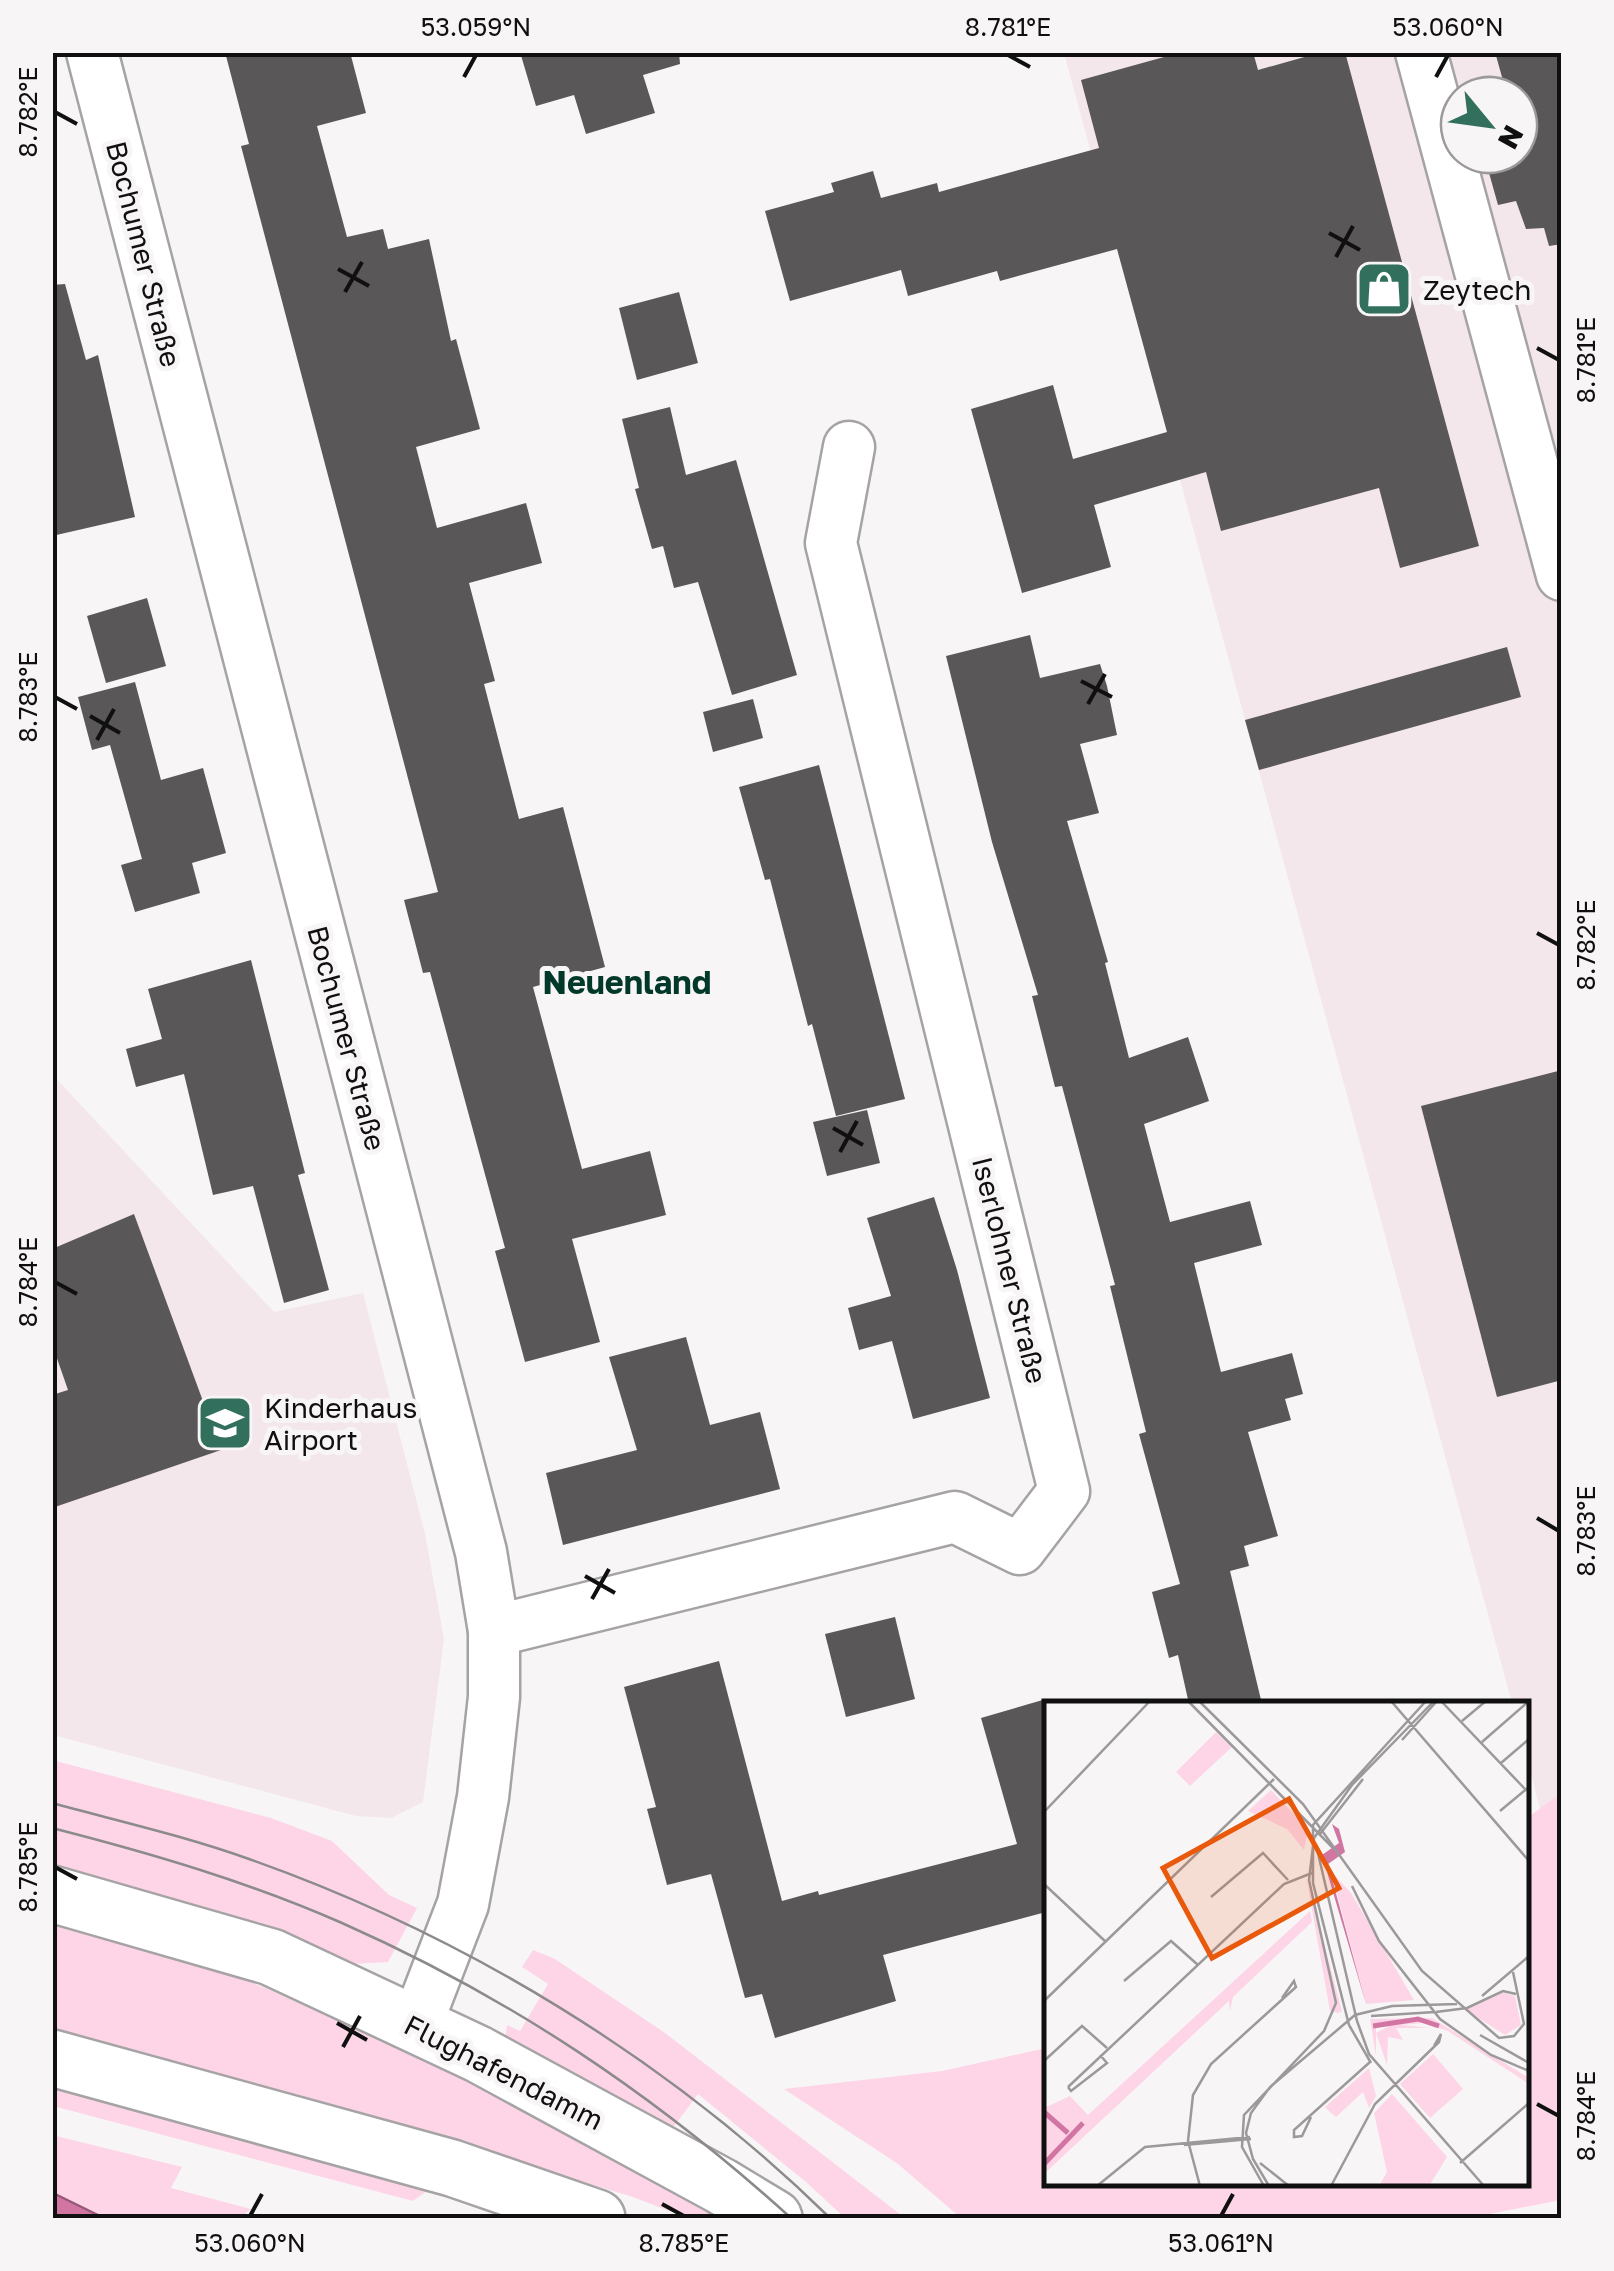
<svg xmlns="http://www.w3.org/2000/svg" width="1614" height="2271" font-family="'Golos Text',sans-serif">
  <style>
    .built { fill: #f3e7ec; fill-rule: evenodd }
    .green { fill: #fdd5e7 }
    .water { fill: #d176a3; stroke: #975777; stroke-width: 2.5 }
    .building { fill: #5a5759 }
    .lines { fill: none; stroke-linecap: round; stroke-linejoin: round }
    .minor-casing { stroke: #a6a3a5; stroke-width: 55 }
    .secondary-casing { stroke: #a6a3a5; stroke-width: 60 }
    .minor { stroke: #fff; stroke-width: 50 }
    .secondary { stroke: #fff; stroke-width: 55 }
    .tram { stroke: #8c8a8a; stroke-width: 2.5 }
    .ticks { fill: none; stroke: #111010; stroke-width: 4 }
    .labels { text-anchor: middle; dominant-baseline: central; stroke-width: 10; stroke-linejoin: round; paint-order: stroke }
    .street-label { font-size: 28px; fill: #111010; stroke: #f8f5f6 }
    .poi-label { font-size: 28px; fill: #111010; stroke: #f8f5f6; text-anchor: start }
    .quarter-label { font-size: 32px; font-weight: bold; fill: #01382a; stroke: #f8f5f6 }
    .inset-river { fill: none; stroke: #d176a3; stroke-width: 5 }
    .inset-road { fill: none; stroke: #9c999a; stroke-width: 2.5 }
    .view { fill: #e8590c; fill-opacity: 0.15; stroke: #e8590c; stroke-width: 5 }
    .inset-edge { fill: none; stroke: #111010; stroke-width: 5 }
    .neatline { fill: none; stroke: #111010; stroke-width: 4 }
    .ticks-label { font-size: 25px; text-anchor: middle; fill: #111010 }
  </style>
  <rect width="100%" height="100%" fill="#f8f5f6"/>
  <g class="built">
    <path d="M 1064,53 L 1561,53 L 1562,1792 L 1540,1809 L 1527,1758 L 1526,1704 L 1512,1703 ZM 1459,95 L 1519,95 L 1519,155 L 1459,155 Z"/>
    <polygon points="52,1074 274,1312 363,1293 425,1534 444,1639 423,1802 391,1818 356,1816 53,1735"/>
  </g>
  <g class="green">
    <polygon points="52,1760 271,1818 332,1841 389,1895 417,1908 388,1962 351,1964 53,1868"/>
    <polygon points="1561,1793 1561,2200 1469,2218 961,2218 898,2164 784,2089 942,2071 1046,2048 1046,2184 1526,2184 1527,1818"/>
    <polygon points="52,1920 162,1950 268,1989 472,2083 582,2140 717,2218 688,2218 630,2196 306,2099 53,2031"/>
    <polygon points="533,1950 555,1959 665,2033 905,2218 845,2218 806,2182 698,2094 672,2129 505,2040 507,2025 520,2031 548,1984 522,1967"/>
    <polygon points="52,2086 428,2190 413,2201 53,2106"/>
    <polygon points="52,2135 182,2167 171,2188 251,2209 240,2218 104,2218 53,2193"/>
  </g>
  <polygon class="water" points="53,2193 104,2218 53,2218"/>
  <g class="building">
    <polygon points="225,52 350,52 366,113 317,126 347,237 383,229 388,249 429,239 451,341 456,339 480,429 416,447 437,528 526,503 542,563 469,583 495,681 484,684 519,819 563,807 605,967 533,987 582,1169 650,1151 666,1215 572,1239 600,1342 525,1362 495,1251 505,1248 430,972 423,973 404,900 438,892 241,146 249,144"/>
    <polygon points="520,52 679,52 680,64 643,75 655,113 586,134 574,95 536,106"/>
    <polygon points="1182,52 1253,52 1258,70 1322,52 1345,52 1479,546 1400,568 1379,488 1221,531 1206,472 1094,505 1111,567 1022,593 971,409 1053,385 1073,459 1167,432 1117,249 1000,281 997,271 908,296 901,270 790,301 765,211 834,192 831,183 873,171 881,198 937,183 939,192 1099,148 1081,80"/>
    <polygon points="1495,52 1562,52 1562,244 1549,246 1544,228 1526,229 1516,201 1498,205 1484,155 1524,155 1519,138 1519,95 1507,95"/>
    <polygon points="65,284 86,360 98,355 135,517 52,536 52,285"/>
    <polygon points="679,292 698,363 637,380 619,308"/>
    <polygon points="670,407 686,475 736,460 797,675 732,695 698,582 674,588 663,546 652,549 635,489 639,488 622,419"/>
    <polygon points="147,598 166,666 106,683 87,616"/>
    <polygon points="1030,635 1040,678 1100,664 1107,686 1117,735 1080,744 1099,813 1067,821 1108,962 1105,963 1129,1058 1188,1037 1209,1101 1144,1124 1170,1222 1250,1201 1262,1245 1194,1263 1221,1372 1292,1353 1303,1394 1285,1399 1291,1420 1248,1432 1278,1536 1244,1546 1249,1566 1230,1571 1262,1704 1189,1704 1178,1655 1169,1658 1152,1592 1180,1584 1139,1434 1146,1432 1110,1286 1115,1285 1062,1086 1055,1087 1032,996 1038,995 992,842 946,656"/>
    <polygon points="1507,647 1521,697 1259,770 1245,720"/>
    <polygon points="135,682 161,780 203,768 226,853 192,863 200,893 135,912 121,865 142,859 110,745 92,750 78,697"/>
    <polygon points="753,699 763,738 713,752 703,712"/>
    <polygon points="819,765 905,1099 836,1116 812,1024 808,1026 770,879 765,880 739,787"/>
    <polygon points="251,960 305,1173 298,1175 329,1290 284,1303 253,1186 213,1195 184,1074 136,1087 126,1049 162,1039 148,989"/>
    <polygon points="1562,1070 1562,1380 1497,1397 1421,1106"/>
    <polygon points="867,1110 880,1163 827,1176 813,1122"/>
    <polygon points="934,1197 957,1270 990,1398 913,1419 892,1341 859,1350 848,1308 891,1296 867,1218"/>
    <polygon points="134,1214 221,1450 52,1508 52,1395 68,1390 52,1344 52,1249"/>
    <polygon points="686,1337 710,1425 760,1412 780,1489 563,1545 546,1473 637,1450 609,1357"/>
    <polygon points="895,1617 915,1699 846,1717 825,1634"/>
    <polygon points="719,1661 782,1901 818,1891 819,1895 1017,1844 981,1718 1046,1699 1046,1912 883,1955 896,2001 775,2038 762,1994 745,1998 711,1874 667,1885 647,1809 656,1807 624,1687"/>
  </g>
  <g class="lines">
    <g class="minor-casing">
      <g id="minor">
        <polyline points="92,52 481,1552 494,1631 494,1697 483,1797 463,1904 416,2026"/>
        <polyline points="1421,52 1562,575"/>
        <polyline points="494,1631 955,1517 1020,1549 1064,1491 831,543 849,447"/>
      </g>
    </g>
    <g class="secondary-casing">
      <g id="secondary">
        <polyline points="52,1894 271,1957 478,2054 721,2186 774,2218"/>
        <polyline points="52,2058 452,2168 597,2218"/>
      </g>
    </g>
    <use href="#minor" class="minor"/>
    <use href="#secondary" class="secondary"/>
    <g class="tram">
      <path d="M 52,1803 C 118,1821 185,1836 249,1859 C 464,1935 668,2059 830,2218"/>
      <path d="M 52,1828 C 150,1853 249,1882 342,1923 C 511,1998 654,2094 791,2218"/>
    </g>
  </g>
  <path class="ticks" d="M 1008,55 L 1030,67M 464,77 L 476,55M 1436,77 L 1448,55M 55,112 L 77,124M 1329,233 L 1360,250M 1336,257 L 1353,226M 338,269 L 369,286M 345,292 L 362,262M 1537,348 L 1559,360M 1081,681 L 1112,697M 55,697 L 77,709M 1088,704 L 1105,674M 90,716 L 120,733M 97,740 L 114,709M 1537,933 L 1559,945M 833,1128 L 863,1145M 840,1152 L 857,1121M 55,1282 L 77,1294M 1537,1518 L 1559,1531M 585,1576 L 615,1593M 592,1599 L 609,1569M 55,1867 L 77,1879M 337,2023 L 367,2040M 343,2047 L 360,2016M 1537,2104 L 1559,2116M 662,2204 L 684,2216M 250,2216 L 262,2194M 1221,2216 L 1233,2194"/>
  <defs>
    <g id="shop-square" transform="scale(2.875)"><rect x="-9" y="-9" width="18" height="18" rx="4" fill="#326f5c" stroke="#f8f5f6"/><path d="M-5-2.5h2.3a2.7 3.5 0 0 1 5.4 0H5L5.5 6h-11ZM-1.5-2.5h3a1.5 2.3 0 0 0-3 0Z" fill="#fff"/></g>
    <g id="school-square" transform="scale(2.875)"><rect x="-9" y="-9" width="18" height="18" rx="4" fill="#326f5c" stroke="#f8f5f6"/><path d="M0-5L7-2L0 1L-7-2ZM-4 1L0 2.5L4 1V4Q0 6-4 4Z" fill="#fff"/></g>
  </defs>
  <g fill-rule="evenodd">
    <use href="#shop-square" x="1384" y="289"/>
    <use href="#school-square" x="225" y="1423"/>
  </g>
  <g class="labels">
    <g class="street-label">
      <text transform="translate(144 254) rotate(76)">Bochumer Straße</text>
      <text transform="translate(347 1038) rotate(75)">Bochumer Straße</text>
      <text transform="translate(1010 1270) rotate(76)">Iserlohner Straße</text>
      <text transform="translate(504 2072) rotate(27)">Flughafendamm</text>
    </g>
    <g class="poi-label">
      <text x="1423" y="289">Zeytech</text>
      <text x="264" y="1407">Kinderhaus<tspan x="264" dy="32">Airport</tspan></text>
    </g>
    <g class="quarter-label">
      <text x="627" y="982">Neuenland</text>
    </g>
  </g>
  <g transform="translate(1044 1701)">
    <rect width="485" height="485" fill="#f8f5f6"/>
    <path d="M 172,31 L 188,46 L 146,85 L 132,71 ZM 227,89 L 264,128 L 260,149 L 243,128 L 204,110 ZM 287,170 L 307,192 L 370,299 L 322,303 ZM 262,175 L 298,310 L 294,312 L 286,310 ZM 266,210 L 268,221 L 189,296 L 186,310 L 185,300 L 0,473 L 0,407 L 26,395 L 44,414 ZM 457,291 L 471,295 L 477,324 L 461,334 L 422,309 ZM 388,317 L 485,377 L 485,383 L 404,330 L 379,322 L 332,326 L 332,355 L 326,318 ZM 349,323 L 386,327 L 352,327 L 359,339 L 344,336 L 343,364 L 332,332 ZM 389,353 L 419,388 L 386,417 L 356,383 ZM 325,367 L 332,395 L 325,407 L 319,391 L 292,416 L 287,412 L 281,406 ZM 348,393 L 403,456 L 385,485 L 335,485 L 343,471 L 330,412 Z" fill="#fdd5e7"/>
    <path d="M 288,123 L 295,128 L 301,151 L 284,163 L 322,303 L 278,154 L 295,142 Z" fill="#d176a3"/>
    <path class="inset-river" d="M 329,325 L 374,318 L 395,325M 0,411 L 24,432M 0,463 L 39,422"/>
    <path class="inset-road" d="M 144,0 L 290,148M 155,0 L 259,103 L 378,270 L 455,337 L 470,335 L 480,323 L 469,271M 347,0 L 485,160M 397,0 L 481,88M 418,20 L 442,0M 358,39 L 393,0M 438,41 L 485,0M 457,62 L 485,38M 456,110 L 485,86M 0,111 L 106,0M 276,133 L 319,78M 273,148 L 313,320M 0,183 L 62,241M 308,185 L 335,240 L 396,318 L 447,354 L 485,370M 167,196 L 219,152 L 244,179M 80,280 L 127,240 L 154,264M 438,295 L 485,255M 0,300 L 230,78M 392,311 L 423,307 L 459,290 L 472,293M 327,315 L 391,311M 313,320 L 325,353 L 440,485M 305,324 L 327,362M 305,324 L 269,182 L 269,124 L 382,0M 436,334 L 485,362M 0,360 L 38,325 L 63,347M 24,386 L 240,183 L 268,172M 24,386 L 27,390 L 63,362 L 56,354M 267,416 L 258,435 L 250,436 L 250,429 L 326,361M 140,444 L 207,438M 216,462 L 245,485M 416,462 L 485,402M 53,485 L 101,446 L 206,436M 156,485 L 144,440 L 149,394 L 167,363 L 252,286 L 250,280 L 238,297M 220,485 L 198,446 L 200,414 L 280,330 L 292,302 L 265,179 L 270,137 L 308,84 L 390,0M 225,485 L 209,458 L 202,432 L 207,412 L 226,386 L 311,314 L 348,305 L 413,303M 287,485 L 331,403 L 395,341 L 397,333 L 390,345"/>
    <path class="view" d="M 245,98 L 295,187 L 168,257 L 119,167 Z"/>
    <rect width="485" height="485" class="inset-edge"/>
  </g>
  <rect width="1614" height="2271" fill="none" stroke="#f8f5f6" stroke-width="110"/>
  <g transform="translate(1489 125) rotate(119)"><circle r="48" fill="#f8f5f6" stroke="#9c999a" stroke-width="2.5"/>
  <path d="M0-8L18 38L0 25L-18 38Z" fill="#326f5c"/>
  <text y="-15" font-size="28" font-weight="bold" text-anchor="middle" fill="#111010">N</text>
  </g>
  <rect x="55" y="55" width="1504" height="2161" class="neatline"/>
  <g class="ticks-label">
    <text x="476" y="36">53.059°N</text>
    <text x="1008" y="36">8.781°E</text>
    <text x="1448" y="36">53.060°N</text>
    <text transform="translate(28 112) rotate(-90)" y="9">8.782°E</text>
    <text transform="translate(1586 360) rotate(-90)" y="9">8.781°E</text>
    <text transform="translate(28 697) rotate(-90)" y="9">8.783°E</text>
    <text transform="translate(1586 945) rotate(-90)" y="9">8.782°E</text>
    <text transform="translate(28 1282) rotate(-90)" y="9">8.784°E</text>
    <text transform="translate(1586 1531) rotate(-90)" y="9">8.783°E</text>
    <text transform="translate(28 1867) rotate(-90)" y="9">8.785°E</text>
    <text transform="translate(1586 2116) rotate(-90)" y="9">8.784°E</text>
    <text x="250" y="2252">53.060°N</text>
    <text x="684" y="2252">8.785°E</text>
    <text x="1221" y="2252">53.061°N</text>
  </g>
</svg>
